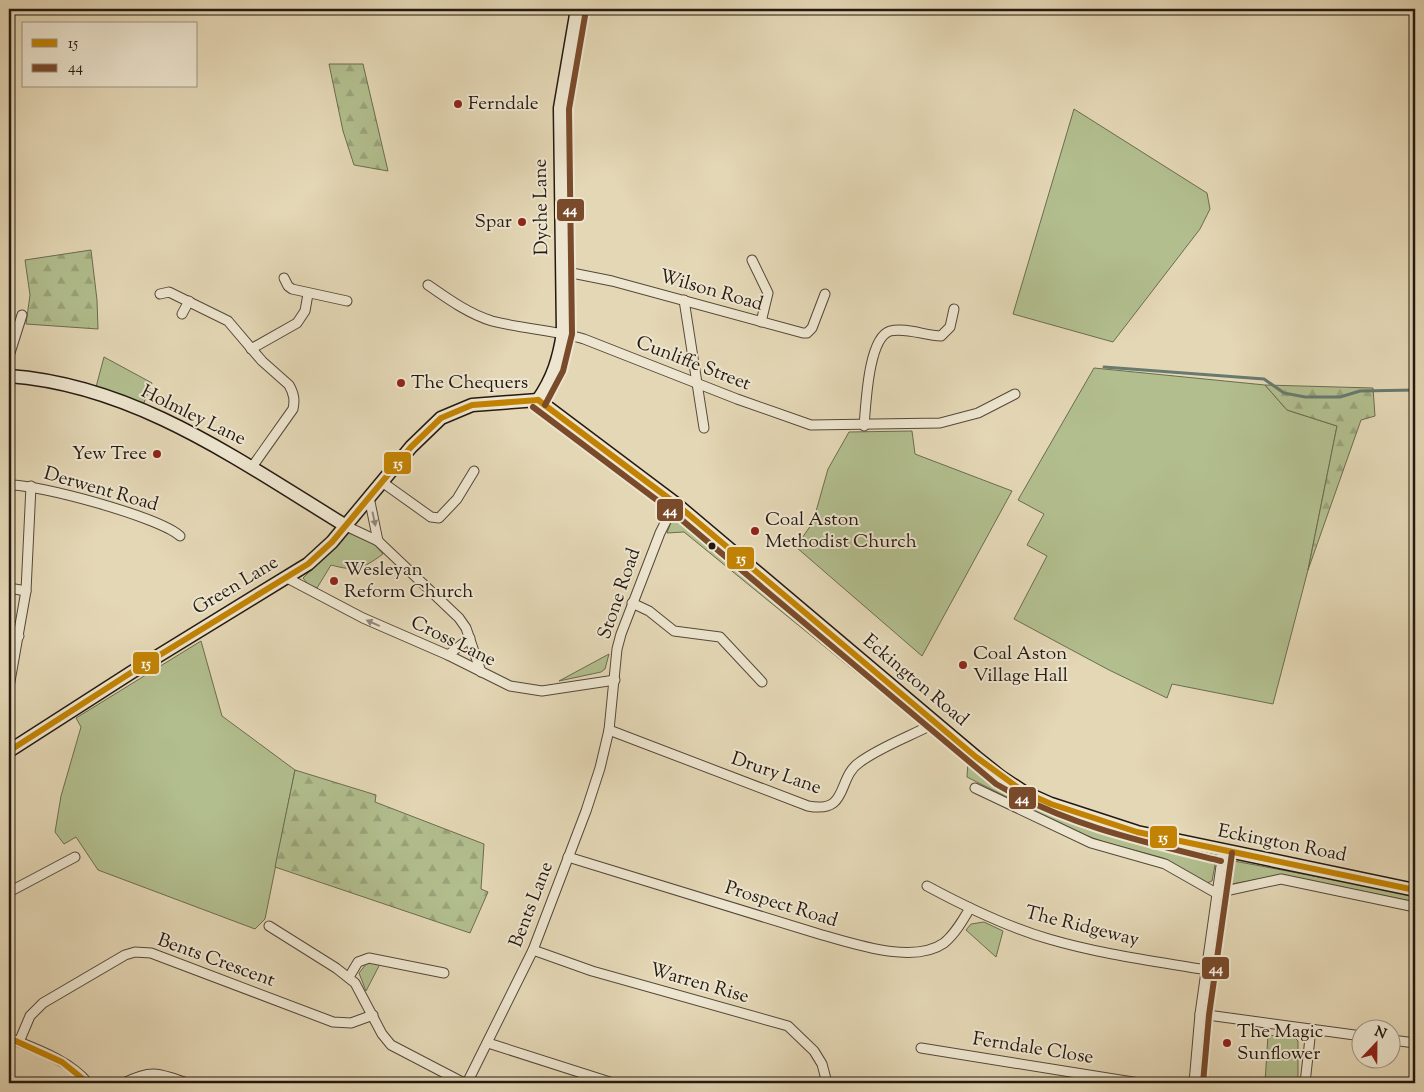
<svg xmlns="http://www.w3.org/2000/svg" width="1424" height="1092" font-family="'Sorts Mill Goudy',serif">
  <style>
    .green { fill: #b2be8e; stroke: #6b6c50 }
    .forest { fill: url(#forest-firs); stroke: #6b6c50 }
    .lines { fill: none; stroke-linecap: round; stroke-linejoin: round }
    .stream { stroke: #687970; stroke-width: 3 }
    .street-casing { stroke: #54483a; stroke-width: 11 }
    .secondary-casing { stroke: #241911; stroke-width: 15 }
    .street { stroke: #ede5cf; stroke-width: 9 }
    .secondary { stroke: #ede5cf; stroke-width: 12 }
    .bus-1-casing { stroke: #ede5cf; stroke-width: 10 }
    .bus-2-casing { stroke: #ede5cf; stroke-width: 10 }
    .bus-1 { stroke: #c28304; stroke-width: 6 }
    .bus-2 { stroke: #7a4b2a; stroke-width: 6 }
    .oneway { fill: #93897a }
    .poi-dot { fill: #8f2418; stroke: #ede5cf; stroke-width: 2 }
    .bus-dot { fill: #241911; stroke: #ede5cf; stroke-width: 2 }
    .labels { text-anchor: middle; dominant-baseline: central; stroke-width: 4; stroke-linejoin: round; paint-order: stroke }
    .poi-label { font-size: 19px; fill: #241911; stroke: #ede5cf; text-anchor: start }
    .street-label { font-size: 19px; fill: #241911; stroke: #ede5cf }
    .line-badge { stroke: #ede5cf; stroke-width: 2 }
    .badge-label { font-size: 14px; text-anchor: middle; font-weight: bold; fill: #fff }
  </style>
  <defs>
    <pattern id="forest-firs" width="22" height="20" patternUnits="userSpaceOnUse" patternTransform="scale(1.25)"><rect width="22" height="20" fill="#b2be8e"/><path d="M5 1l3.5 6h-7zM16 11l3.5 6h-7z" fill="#99a379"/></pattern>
  </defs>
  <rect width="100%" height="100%" fill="#e4d7b5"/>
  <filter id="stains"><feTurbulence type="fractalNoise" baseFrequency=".004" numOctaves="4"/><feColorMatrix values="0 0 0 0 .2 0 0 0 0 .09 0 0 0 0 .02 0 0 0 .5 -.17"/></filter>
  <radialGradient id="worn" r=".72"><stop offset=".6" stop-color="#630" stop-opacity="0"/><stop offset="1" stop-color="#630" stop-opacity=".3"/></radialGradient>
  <g class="green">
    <polygon points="1074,109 1207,193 1210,209 1200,229 1113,342 1013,314"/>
    <polygon points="104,357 152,383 143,405 96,387"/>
    <polygon points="1094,368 1265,385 1287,410 1337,426 1308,570 1273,704 1172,684 1167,698 1109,670 1014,619 1047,556 1027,545 1044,514 1018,500"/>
    <polygon points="912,431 915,454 1012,491 922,656 796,547 813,522 828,469 849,432"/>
    <polygon points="679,516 817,628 912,712 911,717 684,532 667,533 671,522"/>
    <path d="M 349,533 L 373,543 L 383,554 C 362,569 357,572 331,565 L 317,588 L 308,584 L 303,578 Z"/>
    <polygon points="201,641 222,716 295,770 265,919 255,929 98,870 76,837 64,844 55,832 61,796 81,727 76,718"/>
    <polygon points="609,654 605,669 601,672 559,681"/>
    <polygon points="968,761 1033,806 1118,833 1197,852 1211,859 1215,865 1212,881 1207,883 1163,858 1104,842 1074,831 967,777"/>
    <path d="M 1234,861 L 1415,895 L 1415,902 L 1283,875 L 1232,884 L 1226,881 C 1223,872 1227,865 1234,861 Z"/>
    <polygon points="984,922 1003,931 996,957 966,930 971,924"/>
    <polygon points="373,962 380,964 366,991 359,973 367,963"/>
    <polygon points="1268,1035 1295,1038 1298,1041 1298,1083 1265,1083"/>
  </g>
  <g class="forest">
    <polygon points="329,64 363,64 388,171 354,165 343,131"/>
    <polygon points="91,250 97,300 98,329 26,324 30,295 25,260"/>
    <polygon points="1265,385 1373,388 1375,416 1361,420 1308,570 1337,426 1287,410"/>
    <polygon points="295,770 376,795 375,802 484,844 481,889 488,892 470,933 275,867"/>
  </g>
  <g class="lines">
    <polyline class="stream" points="1104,367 1264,379 1284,393 1305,397 1340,397 1360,391 1415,390"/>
    <g class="street-casing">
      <g id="street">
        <polyline points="752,260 768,293 761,322"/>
        <polyline points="562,271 612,281 803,333 807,333 812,328 825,294"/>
        <polyline points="284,278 288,286 292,289 347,301"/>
        <path d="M 428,285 C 448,299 469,314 492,321 C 523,329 554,330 584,339 L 737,399 L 811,425 L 940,423 L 978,413 L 1015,394"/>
        <path d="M 160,294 L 169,292 L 228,321 L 262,361 L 289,385 C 294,394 295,400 293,409 L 252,467"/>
        <polyline points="684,300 704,428"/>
        <polyline points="182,314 189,301"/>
        <polyline points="251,349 297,323 305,311 308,294"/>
        <polyline points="9,356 22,315"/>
        <path d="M 864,426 C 866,405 868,338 890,331 C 906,327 926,336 941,336 L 950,327 L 954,309"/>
        <polyline points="382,482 431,517 439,518 457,499 474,471"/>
        <path d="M 9,485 C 38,484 159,517 180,536"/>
        <polyline points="369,497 378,541"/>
        <polyline points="346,526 378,541 459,618 466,628 481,672"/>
        <polyline points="287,578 363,618 448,655 510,686 542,691 615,680"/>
        <polyline points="9,588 26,591"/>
        <polyline points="632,603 649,611 674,631 720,637 762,682"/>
        <polyline points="9,634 19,636"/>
        <polyline points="448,655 470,638"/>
        <polyline points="9,687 26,591 31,486"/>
        <path d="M 609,730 L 808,806 C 850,814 836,778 860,762 C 882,746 911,736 935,723"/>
        <polyline points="975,788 1091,843 1165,864 1216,893 1281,879 1415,907"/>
        <path d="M 568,857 L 819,934 C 852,943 913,965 944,943 C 955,934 963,920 970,908"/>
        <path d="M 927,886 C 966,907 1007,927 1049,939 C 1100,954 1153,961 1206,970"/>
        <polyline points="9,892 75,857"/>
        <polyline points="269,926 336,968 355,983 382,1034 391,1045 464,1083"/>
        <polyline points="533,950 592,971 788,1026 814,1051 822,1064 827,1083"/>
        <polyline points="349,977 358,962 369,958 444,973"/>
        <polyline points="1200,1014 1362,1036"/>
        <path d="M 9,1038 C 36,1049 69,1060 88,1083"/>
        <polyline points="1392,1040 1415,1043"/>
        <polyline points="19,1042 30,1016 43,1003 125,955 135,952 151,953 333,1022 351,1023 373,1015"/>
        <polyline points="488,1043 613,1083"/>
        <polyline points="921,1048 1139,1083"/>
        <path d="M 124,1083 C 151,1069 159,1073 187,1083"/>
        <polyline points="467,1083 533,950 586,811 600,768 609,730 617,649 621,634 660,533 675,503"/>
        <polyline points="1194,1083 1200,1014 1223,852"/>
        <polyline points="1305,1083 1311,1029"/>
        <polyline points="1413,1083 1415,1075"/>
      </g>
    </g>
    <g class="secondary-casing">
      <g id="secondary">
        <path d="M 9,376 C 136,385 241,462 346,526"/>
        <polyline points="538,400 675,503 976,757 1001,777 1024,792 1051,804 1137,832 1415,890"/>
        <path d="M 538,400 C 553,378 559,359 563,333 L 560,108 L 577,9"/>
        <polyline points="9,751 132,672 308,564 332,542 411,447 441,418 472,405 538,400"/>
      </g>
    </g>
    <use href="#street" class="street"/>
    <use href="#secondary" class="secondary"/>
    <g class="bus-1-casing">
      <g id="bus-1">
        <polyline points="538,400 675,503 976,757 1024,792 1051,804 1137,832 1415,890"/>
        <polyline points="9,751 132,672 308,564 332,542 411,447 441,418 472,405 538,400"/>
        <polyline points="9,1038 62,1062 88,1083"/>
      </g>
    </g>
    <g class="bus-2-casing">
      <g id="bus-2">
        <polyline points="545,405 563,371 572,334 569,109 586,10"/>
        <path d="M 533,407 L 670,510 L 996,784 C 1066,825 1143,842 1221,861"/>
        <polyline points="1203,1083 1209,1015 1232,853"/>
      </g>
    </g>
    <use href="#bus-1" class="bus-1"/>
    <use href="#bus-2" class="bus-2"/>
  </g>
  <defs><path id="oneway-solid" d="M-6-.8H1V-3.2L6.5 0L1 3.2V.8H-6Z" transform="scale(1.25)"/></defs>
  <g class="oneway">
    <use href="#oneway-solid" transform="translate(374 519) rotate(78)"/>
    <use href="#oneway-solid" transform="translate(373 623) rotate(-156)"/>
  </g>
  <g class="poi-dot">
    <circle cx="458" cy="104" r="5"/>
    <circle cx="522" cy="222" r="5"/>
    <circle cx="401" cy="383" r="5"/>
    <circle cx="157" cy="454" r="5"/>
    <circle cx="755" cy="531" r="5"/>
    <circle cx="334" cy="581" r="5"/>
    <circle cx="963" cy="665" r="5"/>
    <circle cx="1227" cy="1043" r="5"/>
  </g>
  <circle class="bus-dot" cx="712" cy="546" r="4.5"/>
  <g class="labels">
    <g class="poi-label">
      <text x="468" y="104">Ferndale</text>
      <text x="512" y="222" text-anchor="end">Spar</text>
      <text x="411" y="383">The Chequers</text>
      <text x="147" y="454" text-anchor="end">Yew Tree</text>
      <text x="765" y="520">Coal Aston<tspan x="765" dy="22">Methodist Church</tspan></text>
      <text x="344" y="570">Wesleyan<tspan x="344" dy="22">Reform Church</tspan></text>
      <text x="973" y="654">Coal Aston<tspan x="973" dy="22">Village Hall</tspan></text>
      <text x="1237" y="1032">The Magic<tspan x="1237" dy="22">Sunflower</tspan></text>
    </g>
    <g class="street-label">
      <text transform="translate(542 207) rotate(-91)">Dyche Lane</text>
      <text transform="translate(711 291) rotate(16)">Wilson Road</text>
      <text transform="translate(693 364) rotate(21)">Cunliffe Street</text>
      <text transform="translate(193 416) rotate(26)">Holmley Lane</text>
      <text transform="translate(101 490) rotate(16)">Derwent Road</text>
      <text transform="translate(236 586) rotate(-31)">Green Lane</text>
      <text transform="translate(620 594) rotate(-71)">Stone Road</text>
      <text transform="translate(453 642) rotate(26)">Cross Lane</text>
      <text transform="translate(915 681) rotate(40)">Eckington Road</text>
      <text transform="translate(776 774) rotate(19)">Drury Lane</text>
      <text transform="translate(1282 844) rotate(11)">Eckington Road</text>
      <text transform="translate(532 905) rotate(-69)">Bents Lane</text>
      <text transform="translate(781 905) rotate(17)">Prospect Road</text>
      <text transform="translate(1082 927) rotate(14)">The Ridgeway</text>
      <text transform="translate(216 961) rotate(20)">Bents Crescent</text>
      <text transform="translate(699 984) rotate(16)">Warren Rise</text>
      <text transform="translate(1033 1049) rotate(9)">Ferndale Close</text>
    </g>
  </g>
  <g class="line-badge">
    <rect x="556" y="198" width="29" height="24" rx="5" fill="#7a4b2a"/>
    <rect x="383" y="451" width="29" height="24" rx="5" fill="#c28304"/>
    <rect x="656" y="498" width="28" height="24" rx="5" fill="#7a4b2a"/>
    <rect x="726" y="546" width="29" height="24" rx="5" fill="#c28304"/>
    <rect x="132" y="651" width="28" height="24" rx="5" fill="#c28304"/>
    <rect x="1008" y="786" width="29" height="24" rx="5" fill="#7a4b2a"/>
    <rect x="1149" y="825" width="29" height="24" rx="5" fill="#c28304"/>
    <rect x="1201" y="956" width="29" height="24" rx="5" fill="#7a4b2a"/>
  </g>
  <g class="badge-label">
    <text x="570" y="214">44</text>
    <text x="398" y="468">15</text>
    <text x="670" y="515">44</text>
    <text x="741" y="563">15</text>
    <text x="146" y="668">15</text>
    <text x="1022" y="803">44</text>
    <text x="1163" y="842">15</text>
    <text x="1216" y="973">44</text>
  </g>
  <rect width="1424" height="1092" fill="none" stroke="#e4d7b5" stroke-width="30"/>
  <rect x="10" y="10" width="1404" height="1072" fill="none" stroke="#241911" stroke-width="2.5"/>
  <rect x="15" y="15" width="1394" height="1062" fill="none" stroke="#241911"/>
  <rect x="22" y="22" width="175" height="65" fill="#ede5cf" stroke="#9d9383"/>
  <rect x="32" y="39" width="25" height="8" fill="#c28304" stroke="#9d9383"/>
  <text x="68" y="48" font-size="15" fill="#241911">15</text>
  <rect x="32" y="64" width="25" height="8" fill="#7a4b2a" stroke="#9d9383"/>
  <text x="68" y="72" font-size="15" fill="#241911">44</text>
  <g transform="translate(1376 1044) rotate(22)"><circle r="24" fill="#ede5cf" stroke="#9d9383"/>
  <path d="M0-4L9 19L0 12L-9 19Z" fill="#8f2418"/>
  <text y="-8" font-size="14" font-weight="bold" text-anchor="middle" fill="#241911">N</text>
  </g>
  <rect width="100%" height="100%" filter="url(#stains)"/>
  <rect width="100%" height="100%" fill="url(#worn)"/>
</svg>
